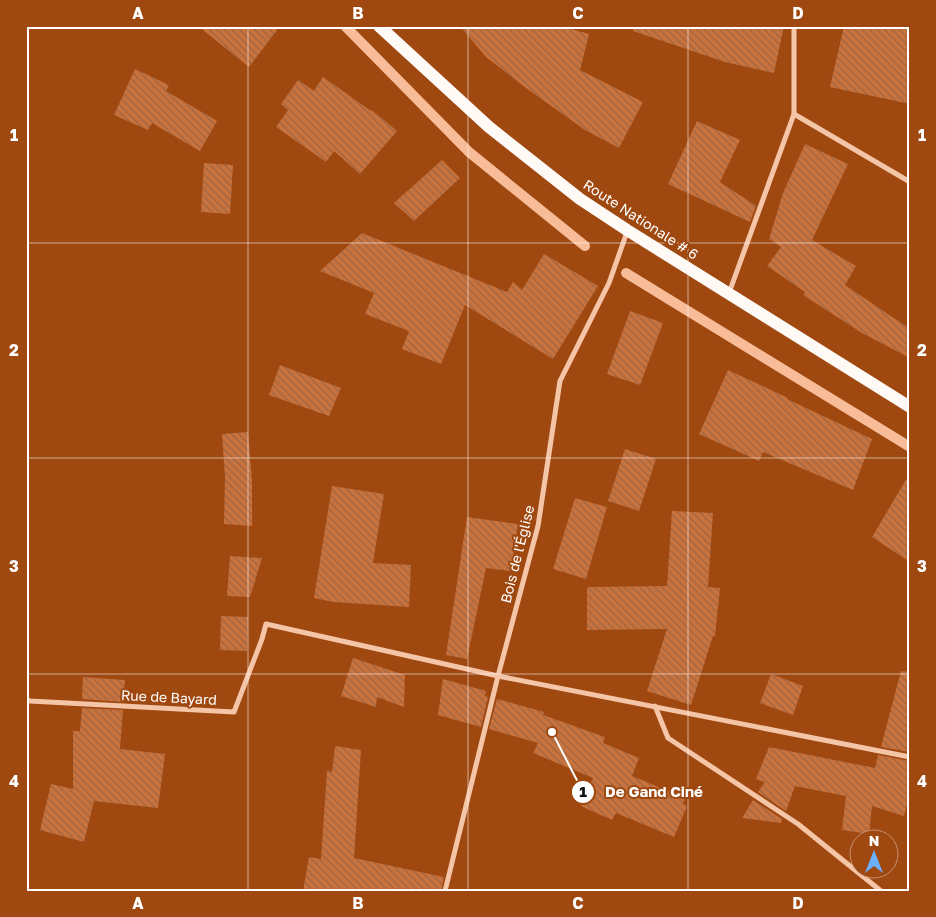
<svg xmlns="http://www.w3.org/2000/svg" width="936" height="917" font-family="'Golos Text',sans-serif">
  <style>
    .lines { fill: none; stroke-linecap: round; stroke-linejoin: round }
    .stream { stroke: #f8bc99; stroke-width: 10 }
    .building { fill: url(#building-back-hatch) }
    .street { stroke: #f5c5a8; stroke-width: 5 }
    .primary { stroke: #fffaf6; stroke-width: 12 }
    .grid { fill: none; stroke: #fff; stroke-width: 1; stroke-opacity: 0.55 }
    .labels { text-anchor: middle; dominant-baseline: central; stroke-width: 4; stroke-linejoin: round; paint-order: stroke }
    .street-label { font-size: 14px; fill: #fff; stroke: #9f4810 }
    .leader { fill: none; stroke: #fff; stroke-width: 2 }
    .callout-dot { fill: #fff; stroke: #9f4810; stroke-width: 2 }
    .mark-label { font-size: 15px; text-anchor: middle; font-weight: bold; fill: #111 }
    .callout-label { font-size: 15px; text-anchor: middle; font-weight: bold; fill: #fff; stroke: #9f4810; stroke-width: 4; stroke-linejoin: round; paint-order: stroke }
    .neatline { fill: none; stroke: #fff; stroke-width: 2 }
    .grid-label { font-size: 16px; text-anchor: middle; font-weight: bold; fill: #fff }
  </style>
  <defs>
    <pattern id="building-back-hatch" width="6" height="6" patternUnits="userSpaceOnUse" patternTransform="scale(1.25)"><rect width="6" height="6" fill="#c8723e"/><path d="M-1 5l2 2M0 0l6 6M5-1l2 2" fill="none" stroke="#9d6543"/></pattern>
  </defs>
  <rect width="100%" height="100%" fill="#9f4810"/>
  <g class="lines">
    <g class="stream">
      <polyline points="345,26 469,152 585,246"/>
      <polyline points="626,273 910,447"/>
    </g>
  </g>
  <g class="building">
    <polygon points="198,26 280,26 249,67"/>
    <polygon points="460,26 560,26 589,34 580,70 643,102 619,148 585,130 526,88 486,57"/>
    <polygon points="634,26 784,26 774,73 725,62 633,31"/>
    <polygon points="844,26 910,26 910,104 830,87"/>
    <polygon points="135,69 169,85 166,91 217,121 200,151 152,123 148,130 114,115"/>
    <polygon points="323,77 371,111 372,110 397,131 360,174 334,151 326,162 276,127 288,110 281,104 298,80 314,91"/>
    <polygon points="697,121 740,140 720,182 756,206 750,222 668,184"/>
    <polygon points="805,144 848,164 812,240 856,266 845,285 910,329 910,358 862,333 803,295 805,292 767,266 781,247 769,239 783,193"/>
    <polygon points="442,160 460,178 414,221 394,203"/>
    <polygon points="204,163 233,165 230,214 201,212"/>
    <polygon points="362,233 507,292 513,282 522,290 544,254 598,286 553,359 465,305 441,364 402,349 409,331 365,314 374,293 320,271"/>
    <polygon points="630,311 663,323 640,385 607,374"/>
    <polygon points="280,365 341,388 329,416 269,395"/>
    <polygon points="728,370 788,398 787,399 872,439 853,490 763,452 759,461 699,434"/>
    <polygon points="248,432 252,480 252,526 224,524 225,477 222,434"/>
    <polygon points="625,449 656,459 639,511 608,501"/>
    <polygon points="910,473 910,562 872,537"/>
    <polygon points="332,486 384,494 373,563 411,565 409,607 333,602 314,598"/>
    <polygon points="575,498 607,507 586,579 553,569"/>
    <polygon points="672,511 713,513 708,587 720,588 715,636 713,636 691,705 647,691 667,629 587,630 587,587 667,586"/>
    <polygon points="467,517 518,524 511,571 486,568 467,659 446,655"/>
    <polygon points="230,556 262,558 250,597 227,596"/>
    <polygon points="221,616 248,617 247,651 220,650"/>
    <polygon points="353,658 405,675 404,707 377,697 376,707 341,696"/>
    <polygon points="901,671 910,672 910,752 881,747"/>
    <polygon points="771,674 803,686 793,715 760,703"/>
    <polygon points="83,677 125,680 123,702 82,699"/>
    <polygon points="443,679 486,691 485,696 488,697 481,727 438,715"/>
    <polygon points="497,699 544,712 543,715 605,737 603,743 639,758 632,776 685,798 683,804 687,806 674,837 616,813 612,820 581,806 593,778 533,753 538,743 489,729"/>
    <polygon points="82,708 123,710 120,749 165,754 158,808 94,801 84,842 40,830 51,784 73,789 73,731 80,731"/>
    <polygon points="335,746 361,750 354,858 444,877 441,891 303,891 309,857 321,859 327,771 332,772"/>
    <polygon points="769,747 875,768 878,755 910,761 910,793 904,816 872,806 869,834 842,830 846,796 795,786 786,811 758,792 765,782 756,779"/>
    <polygon points="753,800 782,819 781,823 742,818"/>
  </g>
  <g class="lines">
    <g class="street">
      <polyline points="794,114 910,182"/>
      <polyline points="729,293 794,114 794,26"/>
      <polyline points="26,699 30,701 234,712 262,639 266,624 498,676 910,757"/>
      <polyline points="655,706 668,738 798,824 881,891"/>
      <polyline points="445,891 498,676 538,526 560,381 609,283 627,232"/>
    </g>
    <polyline class="primary" points="379,26 489,127 580,199 627,230 910,407"/>
  </g>
  <path class="grid" d="M 248,26 L 248,891M 468,26 L 468,891M 688,26 L 688,891M 26,243 L 910,243M 26,458 L 910,458M 26,674 L 910,674"/>
  <g class="labels">
    <g class="street-label">
      <text transform="translate(641 219) rotate(33)">Route Nationale # 6</text>
      <text transform="translate(517 554) rotate(-76)">Bois de l'Église</text>
      <text transform="translate(169 697) rotate(3)">Rue de Bayard</text>
    </g>
  </g>
  <path class="leader" d="M552 732L583 792"/>
  <g class="callout-dot">
    <circle cx="552" cy="732" r="5"/>
    <circle cx="583" cy="792" r="12"/>
  </g>
  <g class="mark-label">
    <text x="583" y="797">1</text>
  </g>
  <g class="callout-label">
    <text x="654" y="797">De Gand Ciné</text>
  </g>
  <rect width="936" height="917" fill="none" stroke="#9f4810" stroke-width="55"/>
  <g transform="translate(874 854)"><circle r="24" fill="#9f4810" stroke="#c59170"/>
  <path d="M0-4L9 19L0 12L-9 19Z" fill="#6cb0ff"/>
  <text y="-8" font-size="14" font-weight="bold" text-anchor="middle" fill="#ffffff">N</text>
  </g>
  <rect x="28" y="28" width="880" height="862" class="neatline"/>
  <g class="grid-label">
    <text x="138" y="19">A</text>
    <text x="358" y="19">B</text>
    <text x="578" y="19">C</text>
    <text x="798" y="19">D</text>
    <text x="14" y="141">1</text>
    <text x="922" y="141">1</text>
    <text x="14" y="356">2</text>
    <text x="922" y="356">2</text>
    <text x="14" y="572">3</text>
    <text x="922" y="572">3</text>
    <text x="14" y="787">4</text>
    <text x="922" y="787">4</text>
    <text x="138" y="909">A</text>
    <text x="358" y="909">B</text>
    <text x="578" y="909">C</text>
    <text x="798" y="909">D</text>
  </g>
</svg>
